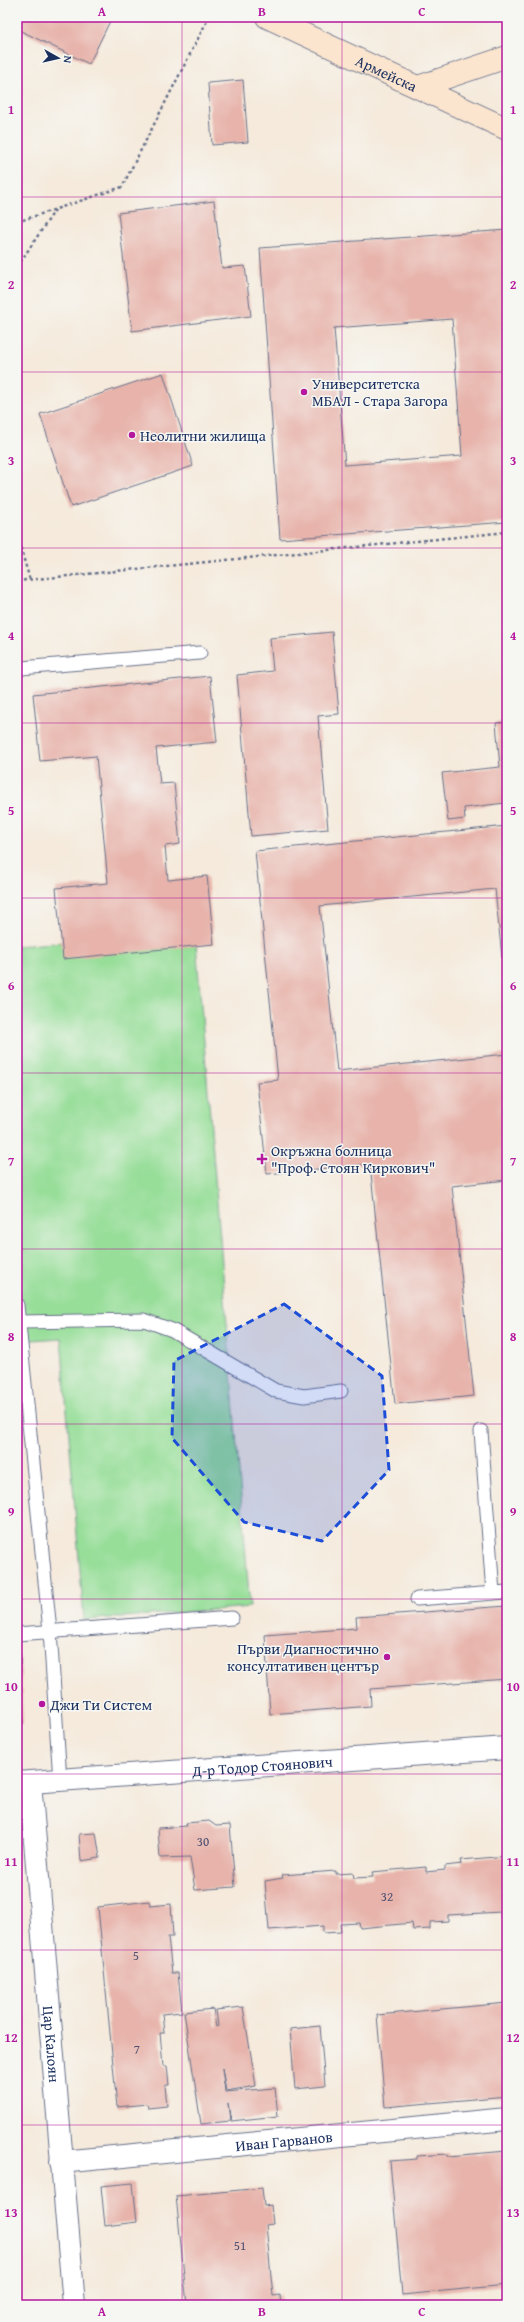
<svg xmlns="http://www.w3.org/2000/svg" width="524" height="2322" font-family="'Gentium Book Plus',serif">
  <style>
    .green { fill: #97de99; stroke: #59867c }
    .building { fill: #e7b3aa; fill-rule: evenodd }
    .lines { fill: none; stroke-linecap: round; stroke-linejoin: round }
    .service-casing { stroke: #67708a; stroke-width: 15 }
    .minor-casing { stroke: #67708a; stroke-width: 24 }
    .tertiary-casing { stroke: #67708a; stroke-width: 24 }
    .secondary-casing { stroke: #67708a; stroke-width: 24 }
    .path { stroke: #67708a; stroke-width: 2.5; stroke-dasharray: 3 3; stroke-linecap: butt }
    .service { stroke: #fff; stroke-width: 13 }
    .minor { stroke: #fff; stroke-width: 22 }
    .tertiary { stroke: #fff; stroke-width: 22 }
    .secondary { stroke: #fbe5cf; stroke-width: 22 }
    .marked { fill: #1d4ed8; fill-opacity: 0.2; stroke: #1d4ed8; stroke-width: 3; stroke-dasharray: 8 5; stroke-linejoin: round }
    .grid { fill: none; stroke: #b5179e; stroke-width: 1; stroke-opacity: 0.55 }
    .poi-dot { fill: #b5179e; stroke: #f6f6f2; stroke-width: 1.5 }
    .labels { text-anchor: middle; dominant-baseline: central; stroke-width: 3; stroke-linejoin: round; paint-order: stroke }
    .number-label { font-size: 13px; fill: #4e5071 }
    .street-label { font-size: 15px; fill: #1b2f5e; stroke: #f6f6f2 }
    .poi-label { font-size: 15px; fill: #1b2f5e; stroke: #f6f6f2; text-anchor: start }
    .neatline { fill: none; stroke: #b5179e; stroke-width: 1.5 }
    .grid-label { font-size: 13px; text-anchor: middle; font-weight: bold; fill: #b5179e }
  </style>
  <rect width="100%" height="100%" fill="#f6f6f2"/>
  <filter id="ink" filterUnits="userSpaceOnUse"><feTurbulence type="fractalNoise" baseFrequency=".025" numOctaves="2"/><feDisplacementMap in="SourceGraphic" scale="8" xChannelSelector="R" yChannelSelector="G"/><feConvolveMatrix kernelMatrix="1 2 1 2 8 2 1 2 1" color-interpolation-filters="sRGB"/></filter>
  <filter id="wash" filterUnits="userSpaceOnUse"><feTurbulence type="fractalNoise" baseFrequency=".012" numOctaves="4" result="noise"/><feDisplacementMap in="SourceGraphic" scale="16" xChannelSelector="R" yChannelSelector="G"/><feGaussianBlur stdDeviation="0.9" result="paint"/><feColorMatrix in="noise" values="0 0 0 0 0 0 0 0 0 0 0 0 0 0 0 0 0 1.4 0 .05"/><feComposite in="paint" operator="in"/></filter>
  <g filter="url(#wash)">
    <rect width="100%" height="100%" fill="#f5eadc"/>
    <polygon class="green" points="195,931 250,1607 84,1620 61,1338 17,1341 17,946"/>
    <g id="blocks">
      <g class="building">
        <polygon points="17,17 112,17 89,64 17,29"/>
        <polygon points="243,80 248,142 212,145 208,83"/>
        <polygon points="214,201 222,268 245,266 251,316 132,331 118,213"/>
        <path d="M 507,230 L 507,522 L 280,539 L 260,248 ZM 452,319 L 462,456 L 345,465 L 334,328 Z"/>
        <polygon points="163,373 193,466 71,507 40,414"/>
        <polygon points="332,632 339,714 318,716 328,829 251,836 237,675 273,671 270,638"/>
        <polygon points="210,676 217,742 156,748 160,784 174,783 180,844 165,846 168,880 207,876 214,944 63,959 56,888 108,883 96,756 40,761 33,694"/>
        <polygon points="507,722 507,820 505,803 464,808 465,819 448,821 442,773 500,767 496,723"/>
        <polygon points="507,826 507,1007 495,889 320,906 337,1071 507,1054 507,1180 452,1186 474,1396 395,1404 370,1164 267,1174 257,1082 278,1080 255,851"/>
        <polygon points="507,1606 507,1679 370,1689 371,1706 270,1714 265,1635 357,1628 356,1617"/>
        <polygon points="17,1657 20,1657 23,1724 17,1725"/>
        <polygon points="209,1821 216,1826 230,1825 235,1887 195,1890 190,1857 160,1858 158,1828 187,1826 186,1823"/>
        <polygon points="96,1833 100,1858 81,1861 79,1834"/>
        <polygon points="507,1856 507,1918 502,1919 501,1912 448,1915 448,1921 430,1922 430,1929 413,1930 412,1923 360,1928 359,1923 340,1924 341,1932 323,1933 323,1926 269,1930 265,1881 283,1878 282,1875 336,1871 336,1874 353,1873 354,1878 373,1877 372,1872 426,1867 426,1872 445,1870 445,1866 462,1864 461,1860"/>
        <polygon points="149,1901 150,1906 171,1904 173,1937 168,1937 172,1973 178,1973 182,2012 162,2014 164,2033 160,2033 163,2066 167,2066 169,2085 165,2085 167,2106 148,2108 147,2104 117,2107 98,1907"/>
        <polygon points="507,2003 507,2096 385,2107 377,2015"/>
        <polygon points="243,2007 256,2086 226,2091 222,2068 225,2092 275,2088 278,2116 231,2121 228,2103 230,2121 201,2124 184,2012 213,2009 216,2027 218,2026 216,2010"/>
        <polygon points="320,2026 325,2086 295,2089 290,2029"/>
        <polygon points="507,2151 507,2285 402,2295 390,2161 417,2159 417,2156 448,2154 449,2156"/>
        <polygon points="133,2183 137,2222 105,2226 101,2186"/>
        <polygon points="262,2188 264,2206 271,2205 273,2224 266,2225 273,2296 280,2295 281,2305 187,2305 176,2196"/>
      </g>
    </g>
  </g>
  <g filter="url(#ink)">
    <use href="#blocks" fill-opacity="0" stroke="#67708a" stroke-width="1"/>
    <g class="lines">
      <g class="service-casing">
        <g id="service">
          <polyline points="17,672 21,668 200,653"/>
          <polyline points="17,1305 50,1631 60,1780"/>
          <polyline points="19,1322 144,1320 172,1330 276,1391 304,1396 341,1391"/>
          <polyline points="481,1431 493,1593"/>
          <polyline points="417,1599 507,1592"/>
          <polyline points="17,1634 232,1618"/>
        </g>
      </g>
      <g class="minor-casing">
        <g id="minor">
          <path id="s1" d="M 30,1782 L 74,2305"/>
          <path id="s2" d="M 61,2162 L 507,2119"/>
        </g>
      </g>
      <g class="tertiary-casing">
        <g id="tertiary">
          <path id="s3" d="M 17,1783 L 507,1748"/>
        </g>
      </g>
      <g class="secondary-casing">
        <g id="secondary">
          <path id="s4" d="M 267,17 L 507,129"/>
          <polyline points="418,87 507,57"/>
        </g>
      </g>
      <g class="path">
        <polyline points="17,222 122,187 209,17"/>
        <polyline points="17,267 55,210"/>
        <polyline points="17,536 30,580"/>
        <polyline points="17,581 507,532"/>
      </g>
      <use href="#service" class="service"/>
      <use href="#minor" class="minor"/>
      <use href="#tertiary" class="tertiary"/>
      <use href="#secondary" class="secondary"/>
    </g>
  </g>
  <path class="marked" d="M 284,1304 L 382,1376 L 389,1470 L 322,1541 L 244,1522 L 172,1438 L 174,1361 Z"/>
  <path class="grid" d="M 182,17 L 182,2305M 342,17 L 342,2305M 17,197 L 507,197M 17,372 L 507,372M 17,548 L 507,548M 17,723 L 507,723M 17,898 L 507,898M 17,1073 L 507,1073M 17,1249 L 507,1249M 17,1424 L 507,1424M 17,1599 L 507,1599M 17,1774 L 507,1774M 17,1950 L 507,1950M 17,2125 L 507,2125"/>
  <g class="poi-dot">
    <circle cx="304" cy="392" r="4"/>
    <circle cx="132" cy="435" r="4"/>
    <path d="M260 1153h4v4h4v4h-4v4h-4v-4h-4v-4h4z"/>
    <circle cx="387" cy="1657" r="4"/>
    <circle cx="42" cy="1704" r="4"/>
  </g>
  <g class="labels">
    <g class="number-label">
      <text x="203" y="1841">30</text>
      <text x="387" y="1896">32</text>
      <text x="136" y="1955">5</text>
      <text x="137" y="2049">7</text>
      <text x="240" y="2245">51</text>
    </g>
    <g class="street-label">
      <text stroke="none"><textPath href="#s4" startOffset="132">Армейска</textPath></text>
      <text stroke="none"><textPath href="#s3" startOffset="246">Д-р Тодор Стоянович</textPath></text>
      <text stroke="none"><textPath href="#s1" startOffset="263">Цар Калоян</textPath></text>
      <text stroke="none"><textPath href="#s2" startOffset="224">Иван Гарванов</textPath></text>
    </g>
    <g class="poi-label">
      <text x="312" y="383">Университетска<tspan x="312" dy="17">МБАЛ - Стара Загора</tspan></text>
      <text x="140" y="435">Неолитни жилища</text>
      <text x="271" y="1150">Окръжна болница<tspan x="271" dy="17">"Проф. Стоян Киркович"</tspan></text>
      <text x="379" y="1648" text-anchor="end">Първи Диагностично<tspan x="379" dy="17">консултативен център</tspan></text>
      <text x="50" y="1704">Джи Ти Систем</text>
    </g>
  </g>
  <rect width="524" height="2322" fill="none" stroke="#f6f6f2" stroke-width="44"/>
  <g transform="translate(58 58) rotate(98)" stroke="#f6f6f2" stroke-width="3" paint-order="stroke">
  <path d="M0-3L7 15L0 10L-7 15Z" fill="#1b2f5e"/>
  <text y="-6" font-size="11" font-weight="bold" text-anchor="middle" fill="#1b2f5e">N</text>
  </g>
  <rect x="22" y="22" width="480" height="2278" class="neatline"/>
  <g class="grid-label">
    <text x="102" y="16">A</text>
    <text x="262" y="16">B</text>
    <text x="422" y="16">C</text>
    <text x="11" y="114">1</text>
    <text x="513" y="114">1</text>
    <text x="11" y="289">2</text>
    <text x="513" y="289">2</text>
    <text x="11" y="465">3</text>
    <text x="513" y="465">3</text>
    <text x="11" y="640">4</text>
    <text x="513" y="640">4</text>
    <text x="11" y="815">5</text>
    <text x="513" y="815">5</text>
    <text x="11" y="990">6</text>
    <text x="513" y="990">6</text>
    <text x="11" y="1166">7</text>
    <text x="513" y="1166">7</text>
    <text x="11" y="1341">8</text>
    <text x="513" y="1341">8</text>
    <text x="11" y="1516">9</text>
    <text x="513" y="1516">9</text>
    <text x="11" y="1691">10</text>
    <text x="513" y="1691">10</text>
    <text x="11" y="1866">11</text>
    <text x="513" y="1866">11</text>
    <text x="11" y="2042">12</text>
    <text x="513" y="2042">12</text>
    <text x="11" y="2217">13</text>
    <text x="513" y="2217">13</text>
    <text x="102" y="2316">A</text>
    <text x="262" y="2316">B</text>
    <text x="422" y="2316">C</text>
  </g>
</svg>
